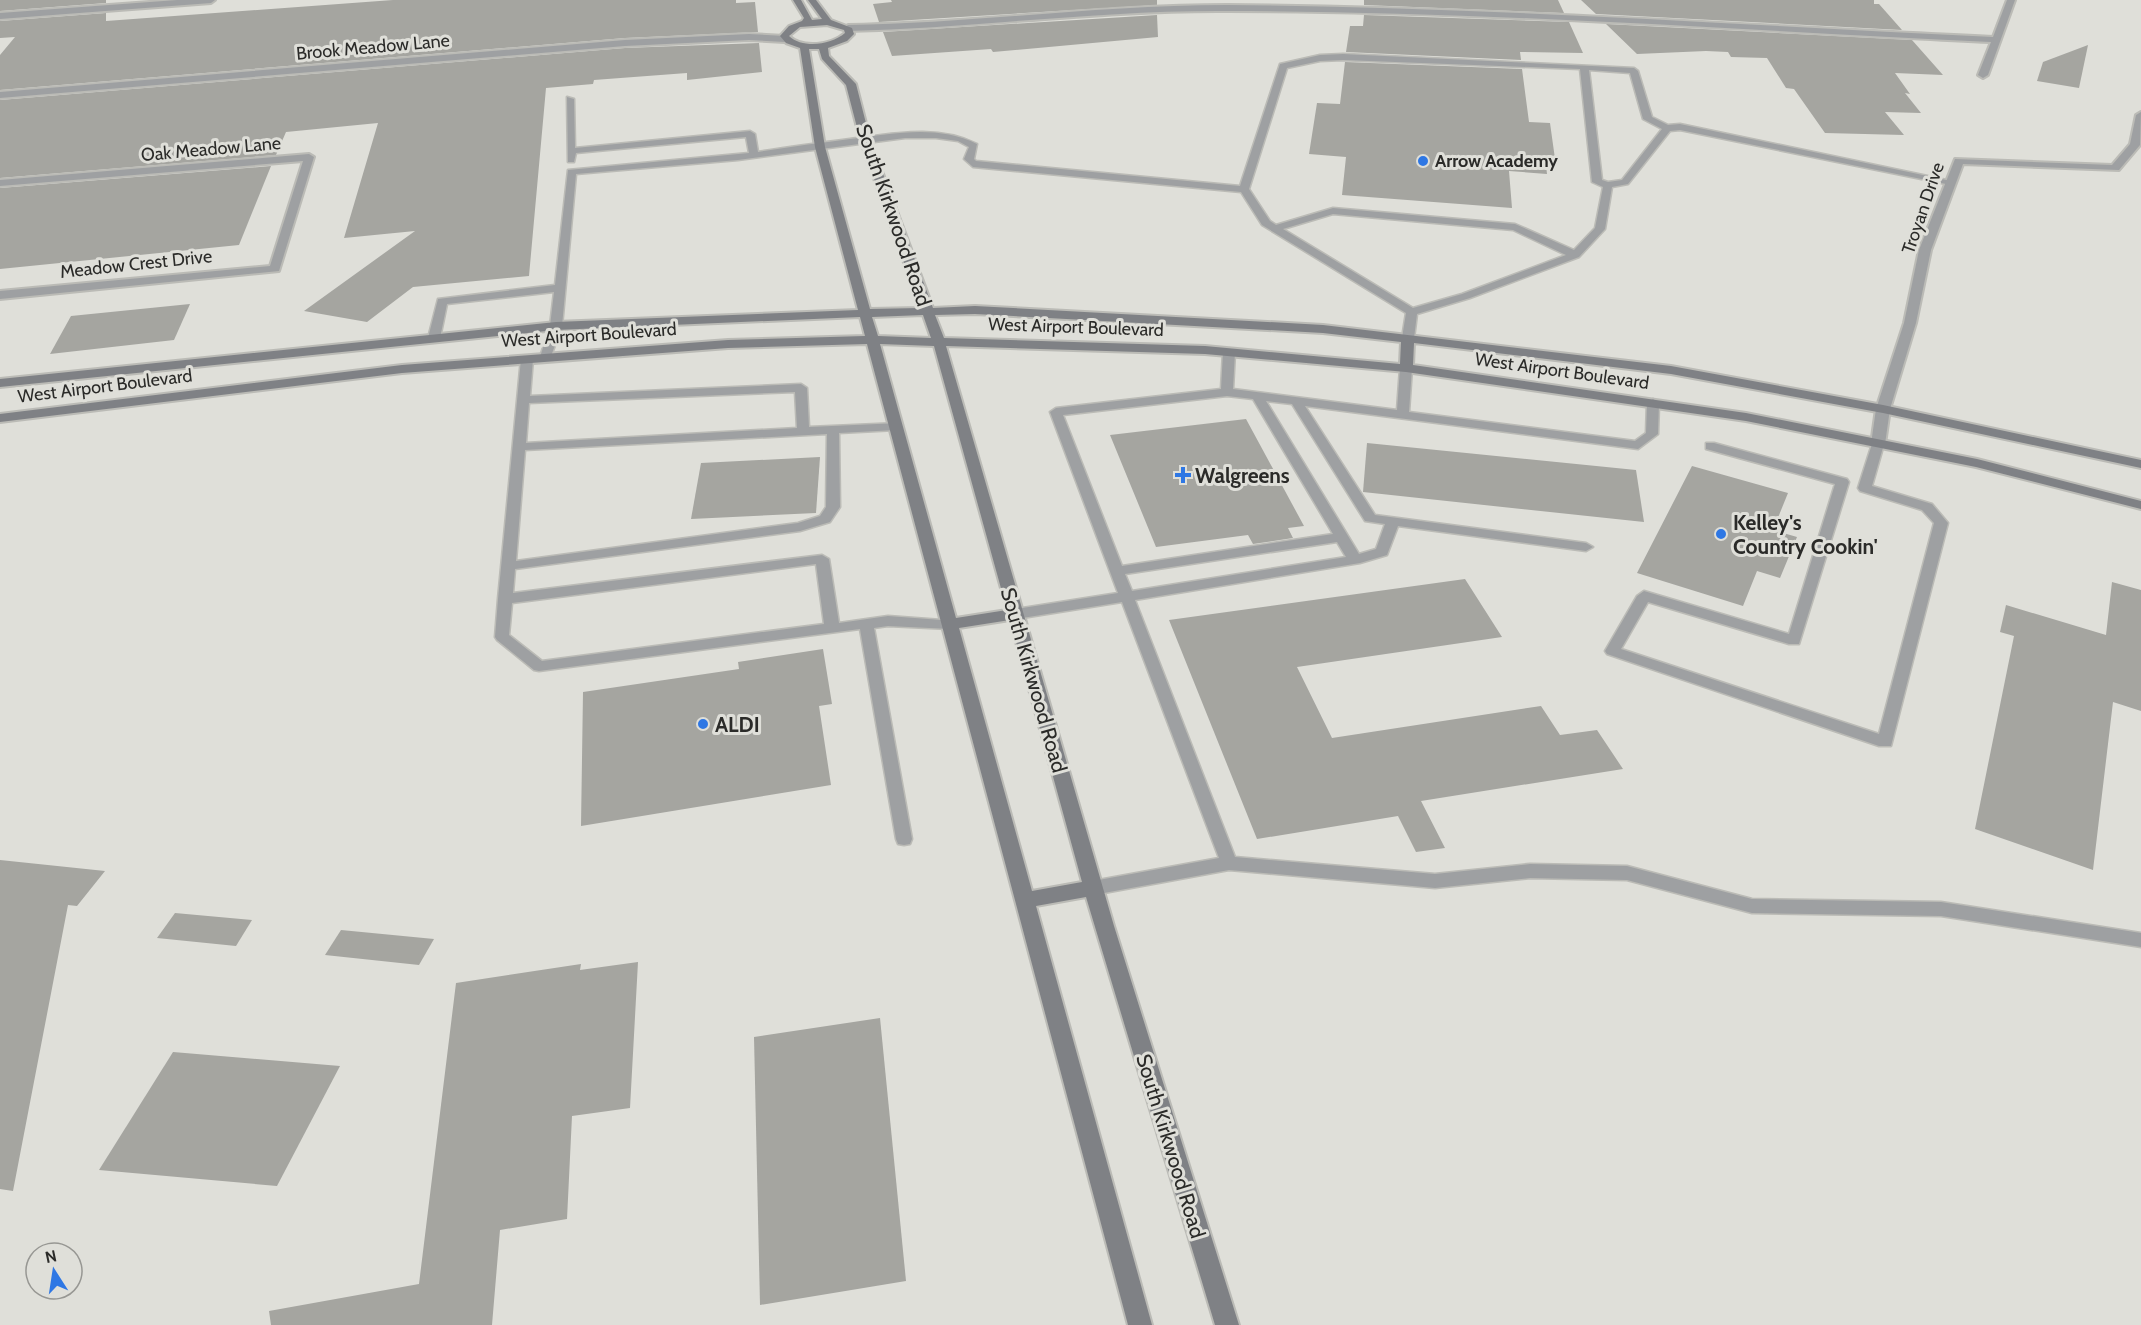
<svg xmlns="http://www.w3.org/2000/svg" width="2141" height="1325" font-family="Cabin,sans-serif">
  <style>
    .building { fill: #a5a5a0 }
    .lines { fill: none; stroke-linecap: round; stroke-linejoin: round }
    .service-casing { stroke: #bbbbb6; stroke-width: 3 }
    .minor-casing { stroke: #bbbbb6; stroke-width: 4 }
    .secondary-casing { stroke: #bbbbb6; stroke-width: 4 }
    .service { fill: #9ea0a2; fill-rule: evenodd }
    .minor { fill: #9ea0a2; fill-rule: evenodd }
    .secondary { fill: #7f8185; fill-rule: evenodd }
    .poi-dot { fill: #2e77e4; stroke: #dfdfd9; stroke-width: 2 }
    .labels { text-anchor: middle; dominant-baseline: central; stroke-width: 6; stroke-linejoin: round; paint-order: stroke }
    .far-street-label { font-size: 18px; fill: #2b2b29; stroke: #dfdfd9 }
    .far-poi-label { font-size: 18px; font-weight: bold; fill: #2b2b29; stroke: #dfdfd9; text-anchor: start }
    .street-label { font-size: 21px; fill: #2b2b29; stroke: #dfdfd9 }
    .poi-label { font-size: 21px; font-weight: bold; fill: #2b2b29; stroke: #dfdfd9; text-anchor: start }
  </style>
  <rect width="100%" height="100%" fill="#dfdfd9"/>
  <g class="building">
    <polygon points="0,0 106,0 106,3 0,11"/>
    <polygon points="393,0 736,0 736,3 755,2 758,32 625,38 0,90 0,55 15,37 0,38 0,21 106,13 106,21"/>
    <polygon points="891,0 1157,0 1157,5 879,22 873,4 892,2"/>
    <polygon points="1364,0 1558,0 1564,13 1364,5"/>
    <polygon points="1581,0 1874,0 1874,4 1879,4 1902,30 1596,14"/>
    <polygon points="1157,15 1158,37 993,52 991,49 892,56 883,32"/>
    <polygon points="1364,15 1569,22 1583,53 1520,52 1521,60 1346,52 1350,26 1363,26"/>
    <polygon points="1606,24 1912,40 1943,75 1895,73 1910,94 1905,93 1921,113 1885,112 1904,135 1825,133 1794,89 1786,88 1767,58 1731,57 1728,52 1706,51 1637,54"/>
    <polygon points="759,43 762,72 687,80 687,73 594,80 593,84 546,88 529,276 413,287 367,322 304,311 415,231 344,238 378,123 286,132 276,155 0,178 0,100 625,48"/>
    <polygon points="2088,45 2079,88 2037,81 2043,62"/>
    <polygon points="1345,62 1522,69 1529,122 1550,123 1556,166 1546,165 1547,174 1509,171 1512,208 1342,195 1346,157 1309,154 1317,103 1340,104"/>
    <polygon points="271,166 239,245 0,269 0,188"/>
    <polygon points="190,304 174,340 50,354 71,316"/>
    <polygon points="1246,419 1304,526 1288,528 1293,538 1253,544 1248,535 1156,547 1110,435"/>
    <polygon points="1367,443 1636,470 1644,522 1363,492"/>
    <polygon points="820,457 816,513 691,519 701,463"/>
    <polygon points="1692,466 1788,493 1773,530 1797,537 1780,578 1757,571 1743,606 1637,573"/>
    <polygon points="1465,579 1502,637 1297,667 1332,738 1541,706 1560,735 1597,730 1623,769 1421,801 1445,848 1416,852 1398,816 1257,839 1169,620"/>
    <polygon points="2112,582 2141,590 2141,711 2113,702 2093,870 1975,829 2014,636 2000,632 2006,605 2106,635"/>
    <polygon points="823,649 832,704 819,706 831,785 581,826 583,692 739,669 738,662"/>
    <polygon points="0,860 105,871 77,906 68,905 13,1191 0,1189"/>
    <polygon points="175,913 252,920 236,946 157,938"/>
    <polygon points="341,930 434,939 419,965 325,955"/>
    <polygon points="638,962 630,1108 572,1116 567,1219 500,1230 492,1325 271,1325 269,1311 419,1284 456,983 581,964 580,970"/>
    <polygon points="880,1018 906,1281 760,1305 754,1037"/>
    <polygon points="173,1052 340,1066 277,1186 99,1170"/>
  </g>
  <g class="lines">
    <g class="service-casing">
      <g id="service">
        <path d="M 1343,54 L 1634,68 L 1638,71 L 1652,117 L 1668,125 L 1680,124 L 1956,182 L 1951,185 L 1680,130 L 1670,131 L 1628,184 L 1612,187 L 1605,229 L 1579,257 L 1470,298 L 1417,314 L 1414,338 L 1408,341 L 1402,338 L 1406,313 L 1262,225 L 1241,192 L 973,167 L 964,159 L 969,147 L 958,141 L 936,138 L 905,138 L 738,160 L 576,174 L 562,326 L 550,359 L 542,359 L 540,357 L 550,326 L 554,292 L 447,304 L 440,338 L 434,341 L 428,338 L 438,299 L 555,285 L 568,170 L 749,153 L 746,137 L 576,153 L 574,162 L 568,162 L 567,97 L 574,99 L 575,148 L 750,131 L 755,134 L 758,152 C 789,147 819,143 850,139 C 892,134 937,124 977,144 L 974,159 L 976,161 L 1240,186 L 1280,64 L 1320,55 ZM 1343,60 L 1580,69 L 1592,182 L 1603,187 L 1595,228 L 1574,250 L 1515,224 L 1333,208 L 1276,225 L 1270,221 L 1249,189 L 1287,68 L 1320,61 ZM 1589,70 L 1630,73 L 1643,119 L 1662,129 L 1622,180 L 1608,182 L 1602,180 ZM 1333,214 L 1513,230 L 1566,255 L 1462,294 L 1413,308 L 1283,229 Z"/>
        <path d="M 1229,349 L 1235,352 L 1233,389 L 1397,410 L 1400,368 L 1406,364 L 1412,368 L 1409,412 L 1635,441 L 1646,433 L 1647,403 L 1653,399 L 1659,403 L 1658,434 L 1638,449 L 1305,406 L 1375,515 L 1586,543 L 1593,547 L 1586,551 L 1398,526 L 1387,555 L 1360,563 L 1135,600 L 1235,857 L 1435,874 L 1530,864 L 1627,866 L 1752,899 L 1941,902 L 2141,933 L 2141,947 L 1941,916 L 1752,913 L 1627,880 L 1530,878 L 1435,888 L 1229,870 L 1093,895 L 1087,893 L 1084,888 L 1087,883 L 1093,881 L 1219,858 L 1122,602 L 1016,619 L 1009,614 L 1016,609 L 1118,593 L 1050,412 L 1056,408 L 1221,389 L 1223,352 ZM 1227,396 L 1253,399 L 1333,534 L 1122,566 L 1063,415 ZM 1266,401 L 1292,404 L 1365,521 L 1385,524 L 1376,549 L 1359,554 ZM 1337,542 L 1346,557 L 1132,591 L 1125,574 Z"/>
        <path d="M 527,356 L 533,359 L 530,396 L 801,384 L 807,388 L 809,427 L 900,423 L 902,426 L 896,430 L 839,433 L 840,507 L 830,522 L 800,531 L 515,569 L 513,593 L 822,555 L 829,559 L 839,623 L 888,616 L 955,621 L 957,624 L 950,629 L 888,626 L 874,628 L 912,839 L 910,844 L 904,845 L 898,844 L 896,839 L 860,629 L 539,671 L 534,670 L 497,640 L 495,637 L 498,599 L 521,359 ZM 795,392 L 797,428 L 526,443 L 529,403 ZM 827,434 L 826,507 L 820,516 L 798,523 L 516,561 L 525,450 ZM 816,564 L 824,624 L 542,661 L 509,635 L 512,603 Z"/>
        <polygon points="1878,440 1884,444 1872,486 1932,504 1948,523 1891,746 1879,746 1607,654 1605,651 1637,596 1644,591 1789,634 1835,484 1706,449 1706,443 1714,443 1847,479 1849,482 1799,644 1789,644 1648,602 1621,649 1879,734 1934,523 1922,510 1860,491 1858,488 1872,444"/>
      </g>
    </g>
    <g class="minor-casing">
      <g id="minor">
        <polygon points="177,0 215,0 211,3 0,19 0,13"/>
        <path d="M 2007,0 L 2015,0 L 1988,75 L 1983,78 L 1978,75 L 1991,42 C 1737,30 1480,11 1227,11 C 1100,10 974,28 848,31 L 844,28 L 848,25 C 975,23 1101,5 1227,5 C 1483,7 1738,25 1993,37 Z"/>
        <polygon points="749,34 785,36 789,39 785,42 749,40 625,46 0,98 0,92 625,40"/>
        <polygon points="2141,112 2140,145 2119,170 1963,164 1931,250 1916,323 1890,409 1885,444 1878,448 1873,447 1871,444 1876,409 1904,323 1919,250 1955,159 2112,165 2130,144 2136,115"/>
        <polygon points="309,154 314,157 279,271 0,299 0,291 270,266 303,161 0,186 0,180"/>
      </g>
    </g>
    <g class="secondary-casing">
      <path id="secondary" d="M 793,0 L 801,0 L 812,20 L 822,19 L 808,0 L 816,0 L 831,20 L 852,28 L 854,34 L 847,41 L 828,48 L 829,56 L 856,84 L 870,139 L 933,308 L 975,306 L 1323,325 L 1671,366 L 1883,405 L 2141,460 L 2141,468 L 1883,413 L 1671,374 L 1414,343 L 1413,365 L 1746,413 L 1977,459 L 2141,501 L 2141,509 L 1976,467 L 1746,421 L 1406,372 L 1205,354 L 946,346 L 1114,926 L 1239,1325 L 1215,1325 L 1086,897 L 1036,906 L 1152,1325 L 1128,1325 L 867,344 L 728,348 L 402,373 L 0,422 L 0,414 L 402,365 L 728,340 L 865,336 L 860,317 L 556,330 L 0,387 L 0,379 L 556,322 L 858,310 L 815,147 L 800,48 L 786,43 L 780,36 L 789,26 L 802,21 L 804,18 ZM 827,25 L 844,30 L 845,33 C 831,45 803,49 789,36 L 800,27 ZM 809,49 L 819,49 L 822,59 L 846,85 L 860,139 L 920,308 L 870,309 L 825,147 ZM 975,314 L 1323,333 L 1401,342 L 1400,364 L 1205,346 L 944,338 L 935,315 ZM 923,315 L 931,338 L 878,336 L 872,317 ZM 880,344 L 934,346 L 1007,610 L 956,618 ZM 1010,620 L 1082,882 L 1032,891 L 959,628 Z"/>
    </g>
    <use href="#service" class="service"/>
    <use href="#minor" class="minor"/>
    <use href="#secondary" class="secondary"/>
  </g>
  <g class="poi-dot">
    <circle cx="1423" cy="161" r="6"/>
    <path d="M1180 466h6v6h6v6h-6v6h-6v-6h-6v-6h6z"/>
    <circle cx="1721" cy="534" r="6"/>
    <circle cx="703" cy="724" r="6"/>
  </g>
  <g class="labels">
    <g class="far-street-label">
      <text transform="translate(373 47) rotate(-5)">Brook Meadow Lane</text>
      <text transform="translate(211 149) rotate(-5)">Oak Meadow Lane</text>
      <text transform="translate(1923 208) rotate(-71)">Troyan Drive</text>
      <text transform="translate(136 264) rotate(-6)">Meadow Crest Drive</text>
      <text transform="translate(1076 327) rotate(2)">West Airport Boulevard</text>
      <text transform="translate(589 335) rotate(-4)">West Airport Boulevard</text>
      <text transform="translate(1562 371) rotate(8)">West Airport Boulevard</text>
      <text transform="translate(105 386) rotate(-7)">West Airport Boulevard</text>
    </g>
    <g class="far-poi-label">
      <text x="1435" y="161">Arrow Academy</text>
    </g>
    <g class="street-label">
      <text transform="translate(894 215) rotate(71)">South Kirkwood Road</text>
      <text transform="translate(1034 680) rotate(74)">South Kirkwood Road</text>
      <text transform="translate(1171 1146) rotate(73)">South Kirkwood Road</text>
    </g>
    <g class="poi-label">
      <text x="1195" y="475">Walgreens</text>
      <text x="1733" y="522">Kelley's<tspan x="1733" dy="24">Country Cookin'</tspan></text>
      <text x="715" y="724">ALDI</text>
    </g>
  </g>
  <g transform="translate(54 1271) rotate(348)"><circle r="28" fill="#dfdfd9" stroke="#979793" stroke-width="1.5"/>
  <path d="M0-4.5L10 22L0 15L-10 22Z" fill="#2e77e4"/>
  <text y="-9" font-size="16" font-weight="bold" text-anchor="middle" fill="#2b2b29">N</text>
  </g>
</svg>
